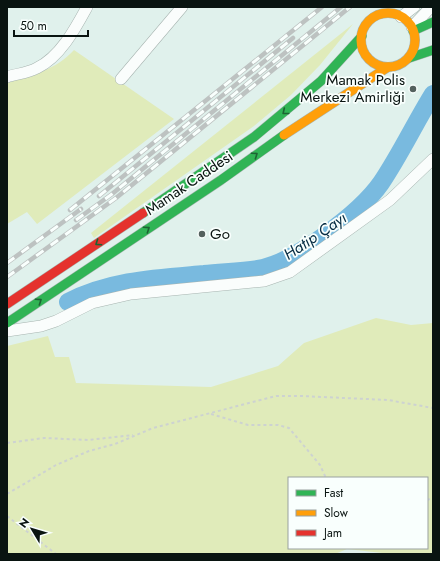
<svg xmlns="http://www.w3.org/2000/svg" width="440" height="561" font-family="Jost,sans-serif">
  <style>
    .green { fill: #e0ebba; fill-rule: evenodd }
    .lines { fill: none; stroke-linecap: round; stroke-linejoin: round }
    .river { stroke: #79badf; stroke-width: 18 }
    .street-casing { stroke: #a7b4b0; stroke-width: 12 }
    .fast-casing { stroke: #a7b4b0; stroke-width: 10 }
    .slow-casing { stroke: #a7b4b0; stroke-width: 10 }
    .jam-casing { stroke: #a7b4b0; stroke-width: 10 }
    .path { stroke: #cdd2d1; stroke-width: 2; stroke-dasharray: 3 3; stroke-linecap: butt }
    .street { stroke: #fafdfc; stroke-width: 11 }
    .fast { stroke: #30b455; stroke-width: 9 }
    .slow { stroke: #ff9f0a; stroke-width: 9 }
    .jam { stroke: #e5322d; stroke-width: 9 }
    .rail-casing { stroke: #bdc2c1; stroke-width: 4.5 }
    .rail { stroke: #f9fffd; stroke-width: 3; stroke-dasharray: 9; stroke-linecap: butt }
    .oneway { stroke: #1c6433 }
    .poi-dot { fill: #54615e; stroke: #f9fffd; stroke-width: 1.5 }
    .labels { text-anchor: middle; dominant-baseline: central; stroke-width: 3.5; stroke-linejoin: round; paint-order: stroke }
    .poi-label { font-size: 15px; fill: #091411; stroke: #f9fffd; text-anchor: end }
    .street-label { font-size: 15px; fill: #091411; stroke: #f9fffd }
    .water-label { font-size: 16px; font-style: italic; fill: #062c43; stroke: #f9fffd }
  </style>
  <rect width="100%" height="100%" fill="#e0f1ec"/>
  <g class="green">
    <polygon points="353,24 320,65 291,95 254,126 94,238 91,233"/>
    <path d="M 74,50 L 174,119 L 37,224 L 27,212 L 7,224 L 7,83 C 32,75 56,70 74,50 Z"/>
    <path d="M 376,318 L 411,325 L 433,323 L 433,554 L 391,554 L 347,549 L 335,554 L 7,554 L 7,346 L 48,336 L 55,357 L 69,357 L 76,383 L 211,387 L 278,366 L 304,343 ZM 289,478 L 427,478 L 427,548 L 289,548 Z"/>
  </g>
  <g class="lines">
    <path class="river" d="M 68,302 C 110,280 158,278 204,274 C 222,272 240,272 258,269 C 294,263 360,213 381,183 C 400,155 415,123 433,94"/>
    <g class="street-casing">
      <g id="street">
        <polyline points="401,17 414,7"/>
        <polyline points="412,27 431,7"/>
        <path d="M 7,77 C 16,74 28,73 37,68 C 60,57 75,29 87,7"/>
        <polyline points="121,79 182,7"/>
        <polyline points="7,331 41,326 56,321 92,303 131,294 264,281 290,272 390,200 433,159"/>
      </g>
    </g>
    <g class="fast-casing">
      <g id="fast">
        <polyline points="413,31 433,22"/>
        <polyline points="409,58 433,50"/>
        <polyline points="143,213 254,137 321,81 362,36"/>
        <polyline points="7,323 221,180 284,135"/>
      </g>
    </g>
    <g class="slow-casing">
      <g id="slow">
        <circle cx="388" cy="40" r="27"/>
        <polyline points="284,135 388,67"/>
      </g>
    </g>
    <g class="jam-casing">
      <polyline id="jam" points="7,304 143,213"/>
    </g>
    <g class="path">
      <polyline points="211,414 248,425 278,425 289,428 320,465 326,478"/>
      <polyline points="7,443 44,438 88,440 133,435"/>
      <polyline points="7,494 56,465 89,451 115,444 153,428 276,396 301,396 388,400 433,408"/>
      <polyline points="427,500 433,498"/>
      <polyline points="7,516 56,554"/>
    </g>
    <use href="#street" class="street"/>
    <use href="#fast" class="fast"/>
    <use href="#slow" class="slow"/>
    <use href="#jam" class="jam"/>
    <g class="rail-casing">
      <g id="rail">
        <polyline points="99,196 293,38"/>
        <polyline points="70,210 322,7"/>
        <polyline points="76,220 112,194 341,7"/>
        <polyline points="7,263 81,209"/>
        <polyline points="7,277 116,198 350,7"/>
      </g>
    </g>
    <use href="#rail" class="rail"/>
  </g>
  <defs><path id="oneway-chevron" d="M-2-3.5L2.5 0L-2 3.5" fill="none" stroke-width="1.6" stroke-linecap="round" stroke-linejoin="round"/></defs>
  <g class="oneway">
    <use href="#oneway-chevron" transform="translate(285 112) rotate(141)"/>
    <use href="#oneway-chevron" transform="translate(255 155) rotate(-35)"/>
    <use href="#oneway-chevron" transform="translate(147 229) rotate(-34)"/>
    <use href="#oneway-chevron" transform="translate(98 243) rotate(146)"/>
    <use href="#oneway-chevron" transform="translate(39 301) rotate(-34)"/>
  </g>
  <g class="poi-dot">
    <circle cx="413" cy="89" r="4"/>
    <circle cx="202" cy="234" r="4"/>
  </g>
  <g class="labels">
    <g class="poi-label">
      <text x="405" y="80">Mamak Polis<tspan x="405" dy="17">Merkezi Amirliği</tspan></text>
      <text x="210" y="234" text-anchor="start">Go</text>
    </g>
    <g class="street-label">
      <text transform="translate(189 183) rotate(-34)">Mamak Caddesi</text>
    </g>
    <g class="water-label">
      <text transform="translate(315 236) rotate(-34)">Hatip Çayı</text>
    </g>
  </g>
  <rect width="440" height="561" fill="none" stroke="#091411" stroke-width="16"/>
  <rect x="288" y="477" width="140" height="72" fill="#f9fffd" stroke="#99a19f"/>
  <rect x="296" y="490" width="20" height="6" fill="#30b455" stroke="#99a19f"/>
  <text x="324" y="497" font-size="12" fill="#091411">Fast</text>
  <rect x="296" y="510" width="20" height="6" fill="#ff9f0a" stroke="#99a19f"/>
  <text x="324" y="517" font-size="12" fill="#091411">Slow</text>
  <rect x="296" y="530" width="20" height="6" fill="#e5322d" stroke="#99a19f"/>
  <text x="324" y="537" font-size="12" fill="#091411">Jam</text>
  <g transform="translate(32 529) rotate(308)" stroke="#f9fffd" stroke-width="3" paint-order="stroke">
  <path d="M0-3L7 15L0 10L-7 15Z" fill="#091411"/>
  <text y="-6" font-size="11" font-weight="bold" text-anchor="middle" fill="#091411">N</text>
  </g>
  <path d="M14 30v6h74v-6" fill="none" stroke="#091411" stroke-width="2"/>
  <text x="20" y="30" font-size="12" fill="#091411" stroke="#f9fffd" stroke-width="3" paint-order="stroke">50 m</text>
</svg>
